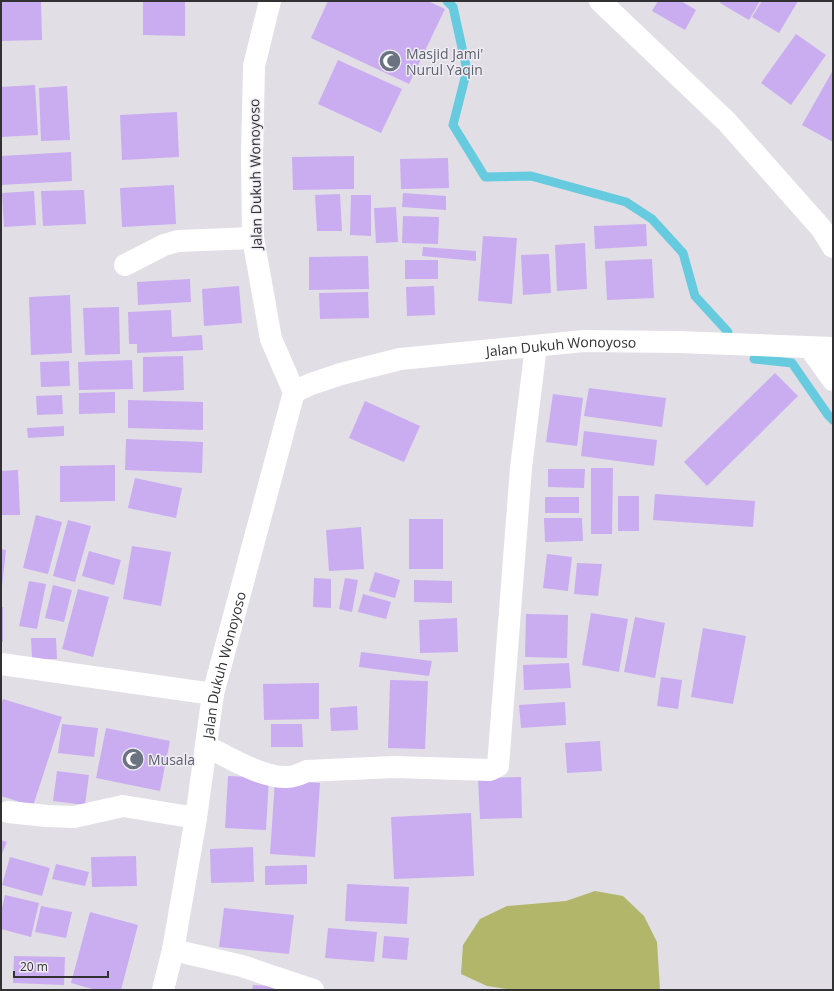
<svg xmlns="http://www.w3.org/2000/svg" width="834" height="991" font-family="'Open Sans',sans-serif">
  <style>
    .forest { fill: #b2b66b }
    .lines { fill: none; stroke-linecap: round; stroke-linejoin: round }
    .stream { stroke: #66cbde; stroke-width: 9 }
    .building { fill: #caadf0 }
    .minor { stroke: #fff; stroke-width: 22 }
    .labels { text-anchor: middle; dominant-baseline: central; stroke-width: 3; stroke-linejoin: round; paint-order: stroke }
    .worship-label { font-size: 14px; fill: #5b616d; stroke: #efecf3; text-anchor: start }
    .street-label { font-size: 14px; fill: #313033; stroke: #efecf3 }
  </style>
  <rect width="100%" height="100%" fill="#e1dee6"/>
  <polygon class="forest" points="595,891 623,896 644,916 657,942 660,990 513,990 487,986 461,974 463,945 480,919 507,906 566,901"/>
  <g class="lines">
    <g class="stream">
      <polyline points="447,1 453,7 467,70 453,125 485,177 531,176 626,202 652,219 683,253 695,296 728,332"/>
      <polyline points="754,359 792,363 828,415 833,420"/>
    </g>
  </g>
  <g class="building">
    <polygon points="1,1 41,1 42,40 1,41"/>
    <polygon points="143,1 185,1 185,36 143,35"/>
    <polygon points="328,1 428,1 445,9 409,84 311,38"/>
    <polygon points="658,1 681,1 696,10 685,30 652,11"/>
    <polygon points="721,1 760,1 749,20 720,3"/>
    <polygon points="762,1 798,1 779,33 752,17"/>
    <polygon points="796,34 826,55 791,105 761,83"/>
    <polygon points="338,60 402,89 381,133 318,104"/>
    <polygon points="833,70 833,142 802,125"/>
    <polygon points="35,85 38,135 1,137 1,87"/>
    <polygon points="67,86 70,140 41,141 39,88"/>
    <polygon points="177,112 179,157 122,160 120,115"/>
    <polygon points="71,152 72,181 1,185 1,156"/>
    <polygon points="354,156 354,189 293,190 292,157"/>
    <polygon points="448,158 449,188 401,189 400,159"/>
    <polygon points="174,185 176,224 122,227 120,188"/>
    <polygon points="84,190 86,224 43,226 41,191"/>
    <polygon points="34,191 36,225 4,227 2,193"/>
    <polygon points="403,193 446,196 446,210 402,207"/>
    <polygon points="340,194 342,231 317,231 315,195"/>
    <polygon points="351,195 371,195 371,236 350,235"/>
    <polygon points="396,207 398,242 376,243 374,208"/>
    <polygon points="403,216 439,217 438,244 402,243"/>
    <polygon points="646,224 647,246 595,249 594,226"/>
    <polygon points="483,236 517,238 512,304 478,301"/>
    <polygon points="585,243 587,289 557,291 555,245"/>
    <polygon points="423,247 476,251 476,261 422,256"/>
    <polygon points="549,254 551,293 523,295 521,255"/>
    <polygon points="368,256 369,289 309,290 309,257"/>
    <polygon points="652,259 654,298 607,300 605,261"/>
    <rect x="405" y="260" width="33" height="19"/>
    <polygon points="190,279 191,302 138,305 137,282"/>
    <polygon points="239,286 242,323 204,326 202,289"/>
    <polygon points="434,286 435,315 407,316 406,287"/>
    <polygon points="368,292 369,318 320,319 319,293"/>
    <polygon points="70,295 72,353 31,355 29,297"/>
    <polygon points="119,307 120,354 85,355 83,308"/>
    <polygon points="171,310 172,337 202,335 203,350 137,353 137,344 129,344 128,312"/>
    <polygon points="183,356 184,390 143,392 143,357"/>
    <polygon points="132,360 133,389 79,390 78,362"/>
    <polygon points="69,361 70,386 41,387 40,362"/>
    <polygon points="775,373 798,396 707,486 684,462"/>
    <polygon points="589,388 666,398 662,427 584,416"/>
    <polygon points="115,392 115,413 79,414 79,393"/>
    <polygon points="553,394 583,398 577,446 546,442"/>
    <polygon points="62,395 63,414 37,415 36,396"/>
    <polygon points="128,400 203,402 203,430 128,428"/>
    <polygon points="365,401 420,426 404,462 349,438"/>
    <polygon points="64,426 64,436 28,438 27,428"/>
    <polygon points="584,431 657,440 654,466 581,456"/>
    <polygon points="126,439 203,442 202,473 125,470"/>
    <polygon points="115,465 115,501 60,502 60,466"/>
    <polygon points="591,468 613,468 612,534 591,534"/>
    <polygon points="548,469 585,469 584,488 548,487"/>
    <polygon points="18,470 20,515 1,515 1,471"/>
    <polygon points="135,478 182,488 176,518 128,508"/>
    <polygon points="655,494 755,501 753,527 653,520"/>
    <rect x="618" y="496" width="21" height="35"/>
    <rect x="545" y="497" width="34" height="16"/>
    <polygon points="36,515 62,522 48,574 23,568"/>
    <polygon points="544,518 582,518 583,541 545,542"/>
    <rect x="409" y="519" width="34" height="50"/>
    <polygon points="68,520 91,526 75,582 53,576"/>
    <polygon points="361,527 364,569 329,571 326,530"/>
    <polygon points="132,546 171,552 161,606 123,599"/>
    <polygon points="1,549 6,550 2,586 1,586"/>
    <polygon points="89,551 121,560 114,585 82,576"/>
    <polygon points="547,554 572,557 568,591 543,588"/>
    <polygon points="577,563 602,564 598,596 574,594"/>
    <polygon points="375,572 400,580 395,598 369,591"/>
    <polygon points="314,578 331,579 331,608 313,607"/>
    <polygon points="345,578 358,580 352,612 339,609"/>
    <polygon points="414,580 452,581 452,603 414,602"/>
    <polygon points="29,581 46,584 37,629 19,626"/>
    <polygon points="53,585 72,590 64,622 45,618"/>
    <polygon points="78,589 109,597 93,657 62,649"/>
    <polygon points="363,594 391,602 386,619 358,612"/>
    <rect x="1" y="607" width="2" height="35"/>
    <polygon points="591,613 628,619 619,672 582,665"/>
    <polygon points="526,614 568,615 567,658 525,657"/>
    <polygon points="635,617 665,623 655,678 624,672"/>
    <polygon points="457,618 458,652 420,653 419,620"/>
    <polygon points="703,628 746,636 733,704 691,697"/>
    <polygon points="31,638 56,638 57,659 32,659"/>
    <polygon points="361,652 432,661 429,676 359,667"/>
    <polygon points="569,663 571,688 524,690 523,665"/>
    <polygon points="661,677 682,680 678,709 657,706"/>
    <polygon points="390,680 428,681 425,749 388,748"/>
    <polygon points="319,683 319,719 264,720 263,684"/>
    <polygon points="3,699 62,717 33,806 1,796 1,705"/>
    <polygon points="565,702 566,725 521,728 519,705"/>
    <polygon points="357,706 358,730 331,731 330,708"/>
    <polygon points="62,724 98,728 94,757 58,753"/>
    <polygon points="271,724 302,724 303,747 271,747"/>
    <polygon points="106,728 170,741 160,791 96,778"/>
    <polygon points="600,741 602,771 567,773 565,743"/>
    <polygon points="57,771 89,775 85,805 53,801"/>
    <polygon points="228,776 269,778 266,830 225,828"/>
    <polygon points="521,777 522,818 480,819 478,778"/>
    <polygon points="275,780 320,783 315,857 270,854"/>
    <polygon points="471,813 474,876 394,879 391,817"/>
    <polygon points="1,840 7,842 1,856"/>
    <polygon points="253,847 254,882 211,883 210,849"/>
    <polygon points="136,856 137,886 92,887 91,857"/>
    <polygon points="10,857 50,868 42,896 2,885"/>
    <polygon points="56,864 89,872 85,886 52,879"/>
    <polygon points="307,865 307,884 265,885 265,866"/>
    <polygon points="347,884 409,887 407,924 345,921"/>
    <polygon points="5,895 39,903 31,937 1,929 1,912"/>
    <polygon points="41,906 72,912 66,938 35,932"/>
    <polygon points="224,908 294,915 289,954 219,947"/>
    <polygon points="90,912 138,925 121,990 96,990 71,983"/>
    <polygon points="328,928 377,932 374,962 325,958"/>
    <polygon points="384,936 409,938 407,960 382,958"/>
    <polygon points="14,956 65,957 64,985 13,983"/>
    <polygon points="253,985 285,987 285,990 252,990"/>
  </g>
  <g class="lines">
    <g class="minor">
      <polyline points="600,1 727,122 821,228 833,247"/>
      <polyline points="125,265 164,245 178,241 253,238"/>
      <polyline points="810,348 833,380"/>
      <path id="s1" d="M 294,392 L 311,384 L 341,374 L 400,359 L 584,341 L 678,342 L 833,348"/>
      <polyline points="1,664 213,694"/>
      <path d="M 206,746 C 228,757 262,778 287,777 C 294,777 301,774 307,771 L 394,767 L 490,770 L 498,766 L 521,468 L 536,346"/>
      <polyline points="8,812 47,816 74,817 123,806 196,818"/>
      <polyline points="173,950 242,966 313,990"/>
      <path id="s2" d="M 163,990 L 173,950 L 196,818 L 213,694 L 294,392 L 271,339 L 253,238 L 252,156 L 254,66 L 270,1"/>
    </g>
  </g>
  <defs>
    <g id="mosque-disc" transform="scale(1.15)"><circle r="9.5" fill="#6b7280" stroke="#efecf3"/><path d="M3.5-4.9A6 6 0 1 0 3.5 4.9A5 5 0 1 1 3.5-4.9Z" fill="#fff"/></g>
  </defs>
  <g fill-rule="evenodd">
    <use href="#mosque-disc" x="390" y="61"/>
    <use href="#mosque-disc" x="133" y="759"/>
  </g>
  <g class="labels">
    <g class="worship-label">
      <text x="406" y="53">Masjid Jami'<tspan x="406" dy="16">Nurul Yaqin</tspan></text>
      <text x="148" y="759">Musala</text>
    </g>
    <g class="street-label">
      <text transform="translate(255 174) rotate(-91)">Jalan Dukuh Wonoyoso</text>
      <text stroke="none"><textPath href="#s1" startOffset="273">Jalan Dukuh Wonoyoso</textPath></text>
      <text stroke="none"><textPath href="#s2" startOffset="331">Jalan Dukuh Wonoyoso</textPath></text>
    </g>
  </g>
  <rect width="834" height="991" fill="none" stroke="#313033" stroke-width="4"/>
  <path d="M14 971v6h94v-6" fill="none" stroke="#313033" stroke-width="2"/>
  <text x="20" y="971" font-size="12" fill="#313033" stroke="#efecf3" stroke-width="3" paint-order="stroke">20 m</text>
</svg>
